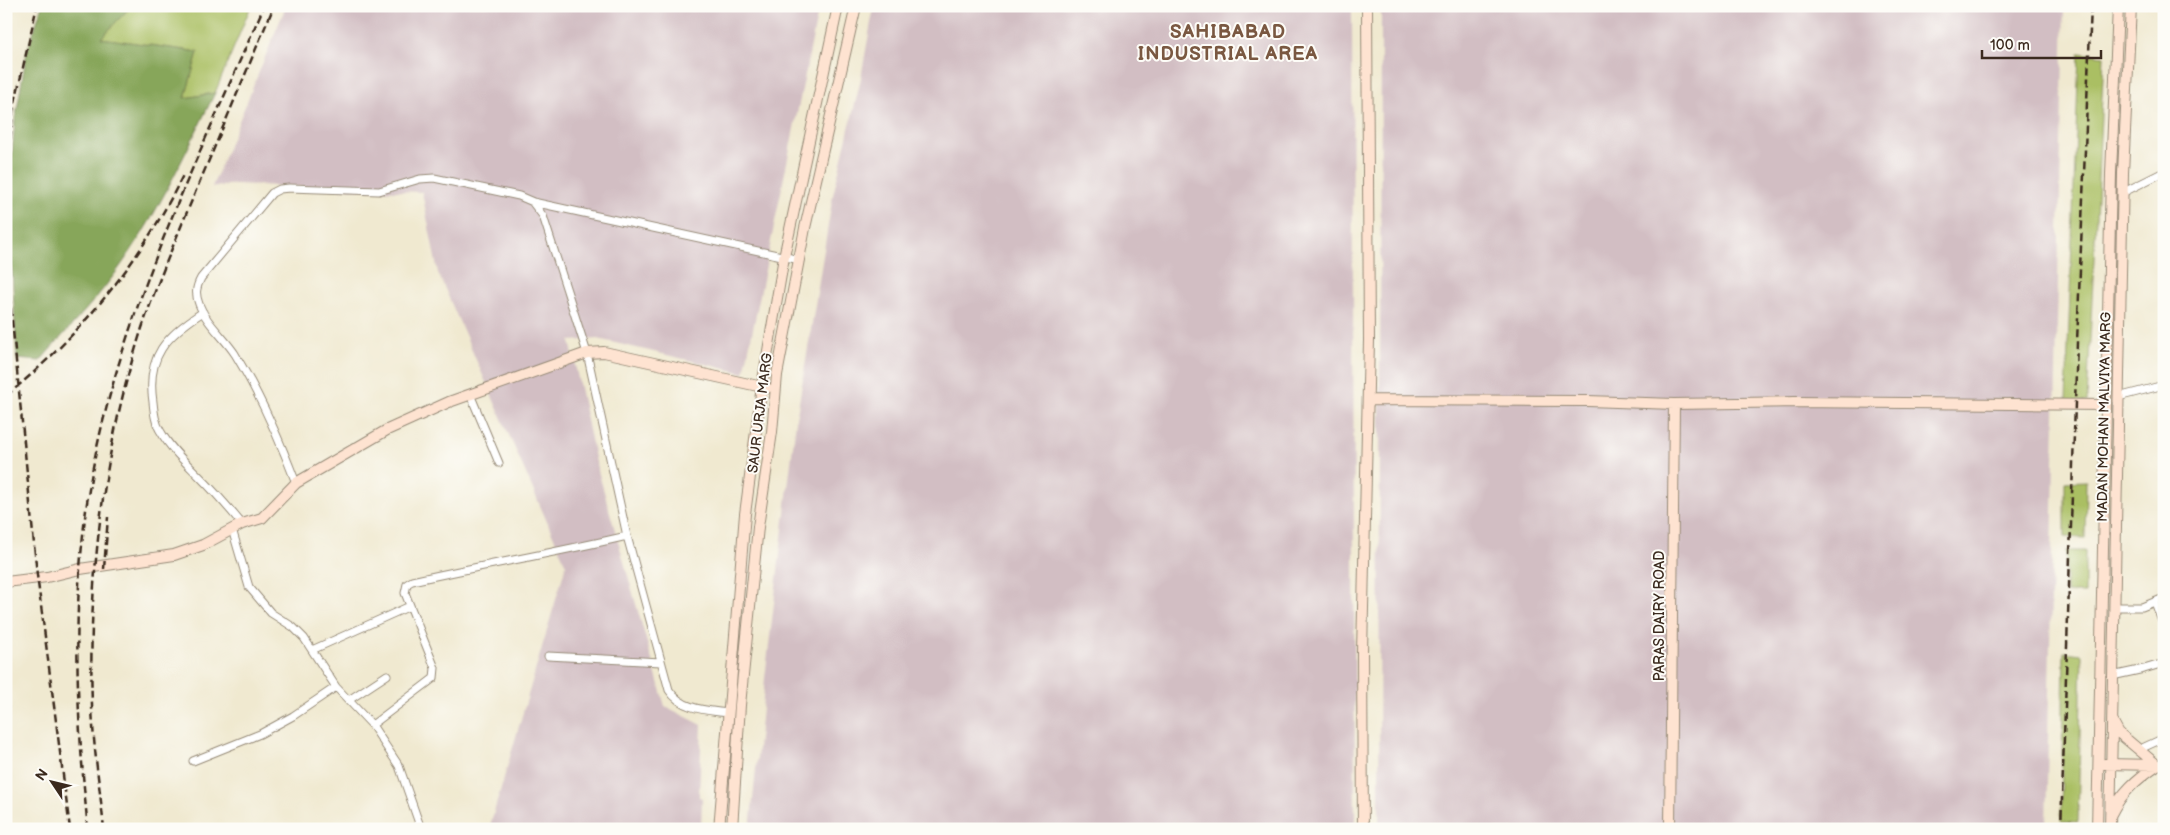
<svg xmlns="http://www.w3.org/2000/svg" width="2170" height="835" font-family="'Balsamiq Sans',sans-serif">
	<style>
		.industrial { fill: #d2bec3 }
		.green { fill: #aabf64; stroke: #727441 }
		.forest { fill: #87a65a; stroke: #61683c }
		.lines { fill: none; stroke-linecap: round; stroke-linejoin: round }
		.street-casing { stroke: #968a77; stroke-width: 9 }
		.secondary-casing { stroke: #968a77; stroke-width: 12 }
		.street { stroke: #fff; stroke-width: 7 }
		.secondary { stroke: #fee3d1; stroke-width: 10 }
		.rail { stroke: #3b2a1e; stroke-width: 2.5; stroke-dasharray: 8 4; stroke-linecap: butt }
		.labels { text-anchor: middle; dominant-baseline: central; stroke-width: 4; stroke-linejoin: round; paint-order: stroke }
		.street-label { font-size: 14px; fill: #3b2a1e; stroke: #fdfcf7 }
		.district-label { font-size: 19px; font-weight: bold; letter-spacing: 1px; fill: #7a5841; stroke: #fdfcf7 }
	</style>
	<rect width="100%" height="100%" fill="#fdfcf7"/>
	<filter id="ink" filterUnits="userSpaceOnUse"><feTurbulence type="fractalNoise" baseFrequency=".02" numOctaves="2"/><feDisplacementMap in="SourceGraphic" scale="10" xChannelSelector="R" yChannelSelector="G"/><feConvolveMatrix kernelMatrix="1 2 1 2 8 2 1 2 1" color-interpolation-filters="sRGB"/></filter>
	<filter id="wash" filterUnits="userSpaceOnUse"><feTurbulence type="fractalNoise" baseFrequency=".0096" numOctaves="4" result="noise"/><feDisplacementMap in="SourceGraphic" scale="20" xChannelSelector="R" yChannelSelector="G"/><feGaussianBlur stdDeviation="1.12" result="paint"/><feColorMatrix in="noise" values="0 0 0 0 0 0 0 0 0 0 0 0 0 0 0 0 0 1.4 0 .05"/><feComposite in="paint" operator="in"/></filter>
	<g filter="url(#wash)">
		<rect width="100%" height="100%" fill="#f0e9d0"/>
		<path class="industrial" d="M286 6H819L744 373 598 339 570 341 597 467 665 706 702 725 699 797 702 798 701 829H489L566 565 438 273 422 192 236 184 212 187Z
			M874 6H1352L1355 829H750L765 678 796 421 833 195 860 83Z
			M1381 6H2064L2046 829H1379Z"/>
		<path class="green" d="M131 6H251L215 93 185 98 198 52 101 38Z
			M2079 53 2104 56 2087 402 2066 401Z
			M2086 481 2085 538 2065 537V482Z
			M2066 551H2085V593H2066Z
			M2064 652 2082 654 2078 822 2061 821Z"/>
		<path class="forest" d="M42 6H131L101 38 198 52 185 98 215 93C184 155 156 219 114 275 92 305 64 333 40 361L17 359 8 198 15 121 27 51Z"/>
	</g>
	<g filter="url(#ink)">
		<g class="lines">
			<defs>
				<path id="street" d="M2122 193 2164 172
					M533 203 543 216 587 353 627 536 669 690C682 710 706 710 728 713
					M203 312C166 336 146 356 153 402 154 412 155 423 161 432 170 448 185 462 198 475 214 491 228 507 242 524
					M470 394 499 463
					M2118 397 2164 385
					M296 483C279 438 260 395 235 354 224 337 206 323 199 304 195 294 196 287 201 278L272 193 280 189 289 188 379 191 420 179 434 178 519 196 533 202 800 260
					M232 529 249 587 271 613 293 627 304 638 336 687 372 725 399 766 421 829
					M2155 602 2164 627
					M2114 607H2142L2164 598
					M312 650 410 606
					M548 656 661 662
					M2112 676 2144 669 2164 663
					M349 700 387 675
					M372 725 434 678 435 668 405 593 407 584 412 581C483 565 555 553 627 536
					M2138 750 2164 738
					M193 761 260 734 293 716 336 687"/>
				<path id="secondary" d="M1368 400 1588 401 1674 404 1795 402 2105 405
					M6 582 47 577 80 569 174 555 203 545 242 524 262 518 296 483 387 430 449 402 587 353 604 352 767 388
					M2105 764 2158 765
					M2111 814C2122 792 2137 779 2157 765L2119 733 2113 722
					M719 829 745 514 762 386 784 257 838 6
					M732 829 740 705 758 527 772 432 777 375 805 228 856 6
					M1363 829 1362 653 1369 340 1367 6
					M1670 829 1674 404
					M2097 829 2111 174 2118 6
					M2110 829 2123 173 2131 6"/>
			</defs>
			<use href="#street" class="street-casing"/>
			<use href="#secondary" class="secondary-casing"/>
			<use href="#street" class="street"/>
			<use href="#secondary" class="secondary"/>
			<path class="rail" d="M6 187 13 111 37 6
				M6 212 8 279 37 575 70 829
				M6 396C81 335 142 260 184 173
				M104 569 108 517
				M88 829C75 704 70 575 96 452 129 296 201 151 264 6
				M104 829C100 788 93 746 92 705 88 579 103 448 142 328 158 280 178 234 197 188 223 128 248 67 274 6
				M2061 829 2077 342 2091 6"/>
		</g>
	</g>
	<g class="labels">
		<g class="street-label">
			<text transform="translate(760 413) rotate(-83)">SAUR URJA MARG</text>
			<text transform="translate(2104 417) rotate(-89)">MADAN MOHAN MALVIYA MARG</text>
			<text transform="translate(1659 616) rotate(-90)">PARAS DAIRY ROAD</text>
		</g>
		<g class="district-label">
			<text x="1228" y="32">SAHIBABAD<tspan x="1228" dy="22">INDUSTRIAL AREA</tspan></text>
		</g>
	</g>
	<rect width="2170" height="835" fill="none" stroke="#fdfcf7" stroke-width="25"/>
	<g transform="translate(52 782) rotate(305)" stroke="#fdfcf7" stroke-width="4" paint-order="stroke">
	<path d="M0-4L9 19L0 12L-9 19Z" fill="#3b2a1e"/>
	<text y="-8" font-size="14" font-weight="bold" text-anchor="middle" fill="#3b2a1e">N</text>
	</g>
	<path d="M1982 50v8h119v-8" fill="none" stroke="#3b2a1e" stroke-width="2.5"/>
	<text x="1990" y="50" font-size="15" fill="#3b2a1e" stroke="#fdfcf7" stroke-width="4" paint-order="stroke">100 m</text>
</svg>
